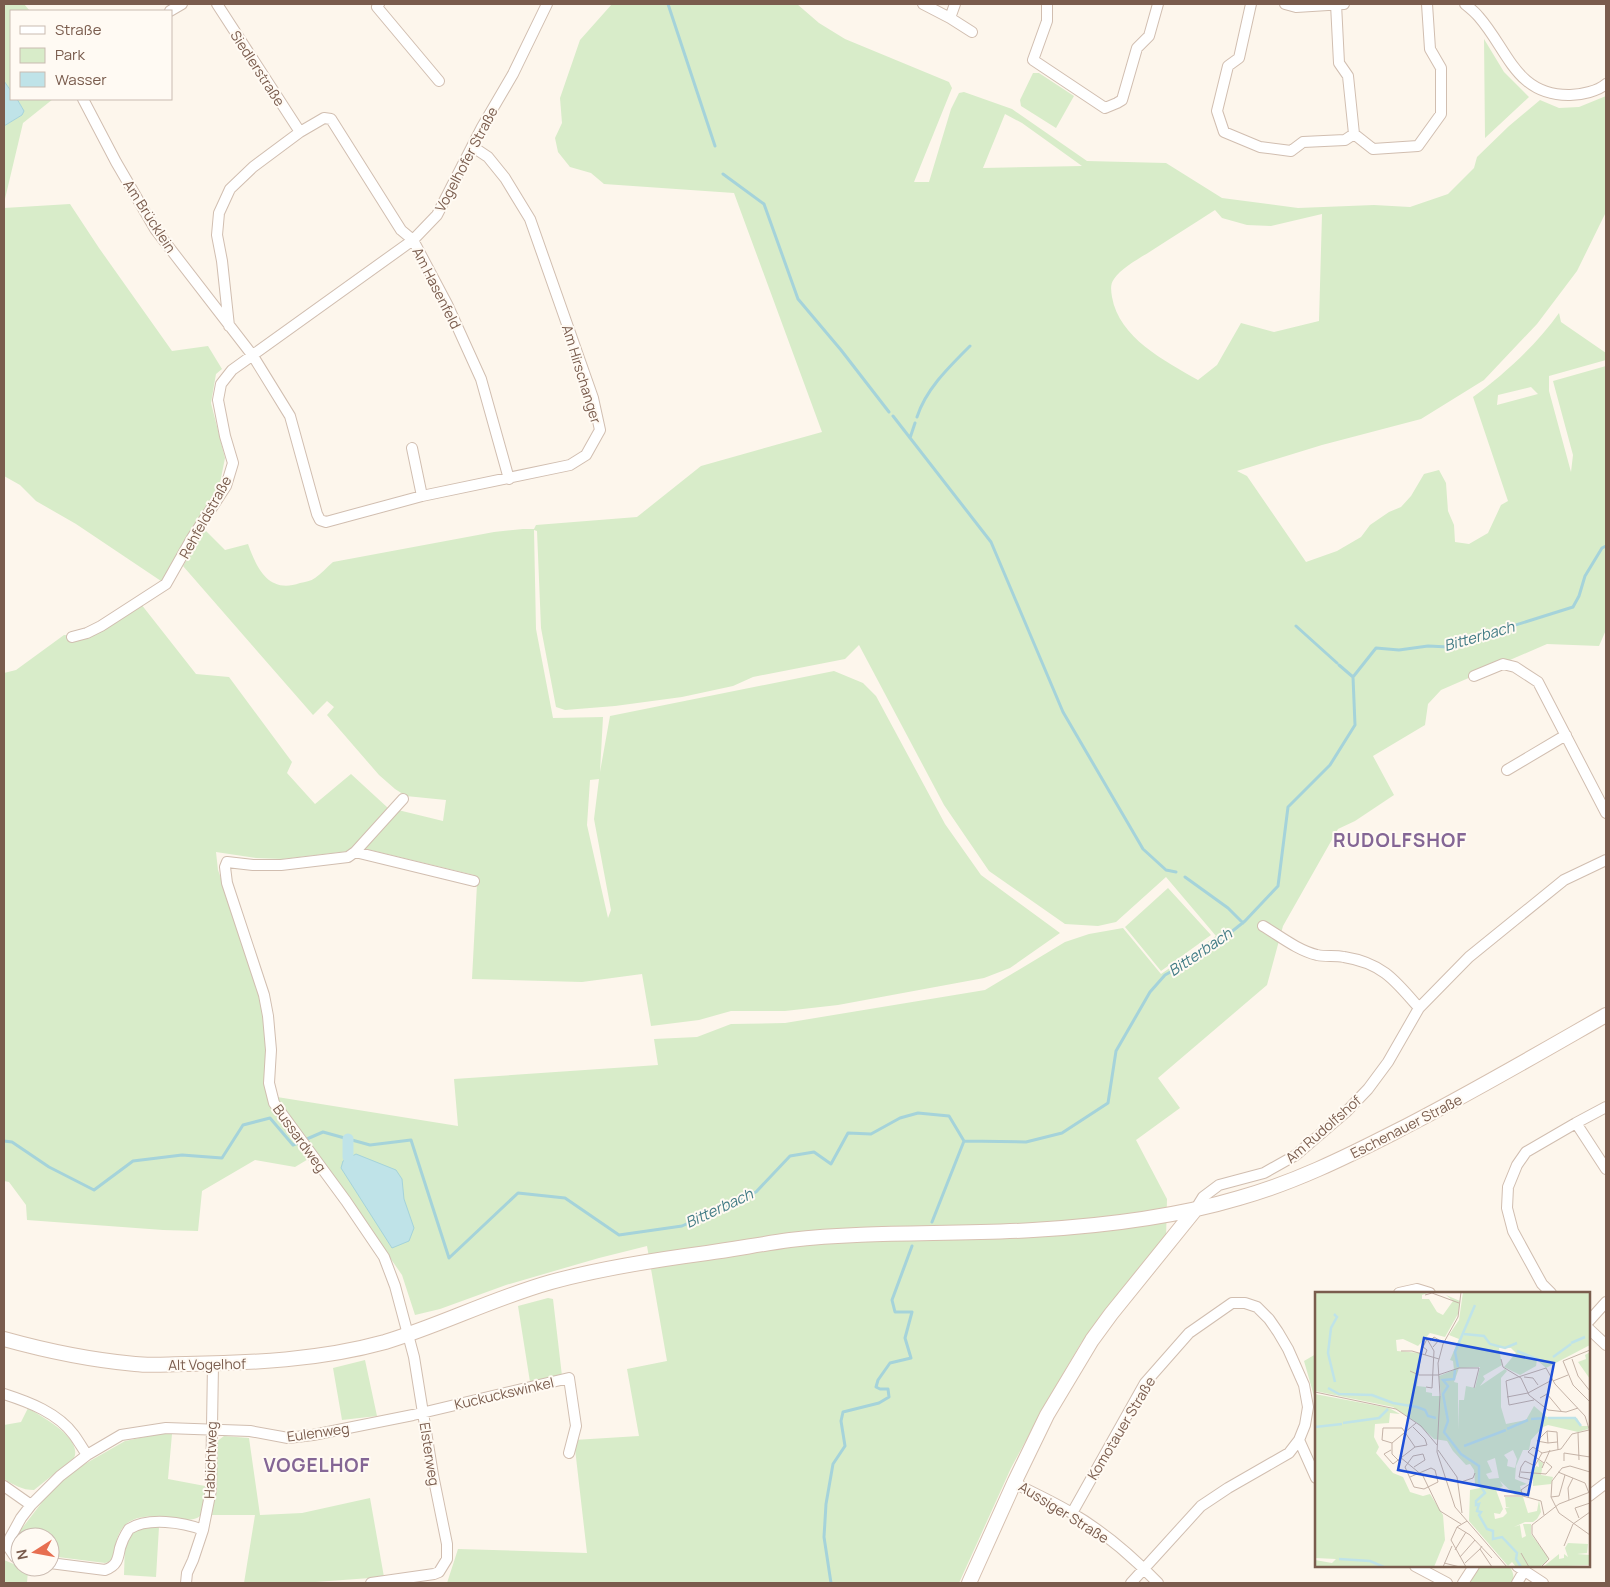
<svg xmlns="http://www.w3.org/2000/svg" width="1610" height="1587" font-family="Manrope,sans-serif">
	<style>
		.green { fill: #d8ecc9; fill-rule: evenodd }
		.water { fill: #bfe3e8; stroke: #a5d3da }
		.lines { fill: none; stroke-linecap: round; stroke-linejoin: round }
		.stream { stroke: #a5d3da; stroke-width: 3 }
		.canal { stroke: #bfe3e8; stroke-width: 11 }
		.street-casing { stroke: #d1beb0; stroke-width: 12 }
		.secondary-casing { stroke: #d6c0b0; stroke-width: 16 }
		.street { stroke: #fff; stroke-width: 10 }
		.secondary { stroke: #fff; stroke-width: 14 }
		.labels { text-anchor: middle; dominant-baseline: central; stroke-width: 4; stroke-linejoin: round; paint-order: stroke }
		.street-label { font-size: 14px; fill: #7a5c4d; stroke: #fffaf3 }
		.water-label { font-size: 15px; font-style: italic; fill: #437c86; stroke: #fffaf3 }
		.district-label { font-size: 19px; font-weight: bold; letter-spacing: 1px; fill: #846695; stroke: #fffaf3 }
		.inset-river { fill: none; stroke: #bfe3e8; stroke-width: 2.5 }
		.inset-road { fill: none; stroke: #c5b3a7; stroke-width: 1 }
		.view { fill: #1d4ed8; fill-opacity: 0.15; stroke: #1d4ed8; stroke-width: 2.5 }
		.inset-edge { fill: none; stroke: #7a5c4d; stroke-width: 2.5 }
	</style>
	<rect width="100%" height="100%" fill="#fdf6ec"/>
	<path class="green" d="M4 4H24L30 11H11V91L4 81Z
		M612 4H797L819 23 845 39 949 82 952 88 914 182H929L951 109 959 93 964 92 1012 109 1087 161 1166 163 1222 198 1298 208 1374 205 1410 207 1448 194 1474 168 1477 157 1509 126 1540 100 1559 108 1579 107 1606 96V212L1577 271 1537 324 1484 380 1421 419 1322 445 1237 471 1247 476 1306 562 1337 551 1361 537 1370 525 1389 512 1401 507 1411 496 1424 474 1439 470 1446 483 1448 511 1454 525 1455 542 1469 544 1488 533 1501 505 1508 501 1473 397C1505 374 1537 344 1559 313L1561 322 1606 353V360L1549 376V391L1571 472 1573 455 1553 381 1606 366V630L1599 646 1547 644 1441 690 1428 704 1425 725 1373 756 1394 795 1355 821 1338 829 1283 926 1267 985 1158 1078 1180 1108 1136 1140 1167 1199 1166 1240 1081 1343 1047 1401 1011 1468 959 1583H447L458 1549 587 1553 574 1440 639 1436 627 1369 667 1361 647 1246 599 1258 506 1285 440 1309 415 1315 402 1275 310 1143 279 1103 277 1097 458 1126 454 1079 658 1065 654 1039 697 1037 731 1024 785 1023 985 990 1065 942 1089 934 1123 928 1161 974 1216 936 1166 877 1116 922 1098 926 1065 924 989 871 944 805 859 645 845 659 753 677 733 686 682 697 615 706 565 710 556 707 541 628 537 531 534 530 536 629 553 718 603 717 600 772 610 716 834 671 863 683 876 696 945 824 981 875 1060 933 1010 968 984 978 838 1005 785 1011H731L699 1020 651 1026 642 974 582 982 472 979 477 884 475 882 474 875 362 848 398 810 443 821 446 800 406 796 395 789 379 775 327 715 334 707 327 701 313 715 183 566 204 529 225 550 248 544C257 569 269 594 300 583 305 582 311 581 315 578 321 574 327 567 333 562L494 532 523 529H534L536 525 637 517 701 466 822 432 734 193 604 184 591 173 570 167 558 152 555 138 562 123 560 98 580 40ZM1005 114 1022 123 1082 166 983 168ZM1215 210 1222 218 1247 225 1271 226 1322 214 1319 321 1274 332 1241 323 1217 365 1198 380C1165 361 1119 338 1112 297 1111 291 1110 284 1114 279 1121 268 1140 258 1151 251 1172 237 1194 224 1215 210ZM1531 387 1538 394 1497 405 1498 395ZM599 779 594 819 611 910 608 918 587 825 590 780Z
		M1484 39 1504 72 1529 97 1485 138Z
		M1033 73H1039L1074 96 1056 128 1021 106 1020 100Z
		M17 99H53L23 123 4 203V126L22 115 23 109Z
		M70 204 99 248 172 351 208 346 222 369 216 374 211 403 225 458 220 483 167 574 161 581 76 524 36 501 20 485 4 476V208Z
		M141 604 196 674 229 677 292 762 287 773 315 804 351 774 388 808 350 851 283 859 256 858 216 852 218 870 250 960 265 1016 268 1051 267 1089 310 1158 295 1167 255 1160 202 1191 198 1231 163 1230 27 1220 26 1205 9 1182 4 1181V673L16 670 64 635 85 636Z
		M1168 888 1211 935 1161 971 1125 927Z
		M548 1298 553 1299 562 1376 530 1382 518 1306Z
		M1316 1354V1395L1314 1396 1304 1361Z
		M365 1360 377 1416 342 1420 333 1368Z
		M28 1408C42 1417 83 1438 74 1458L34 1490C22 1490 14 1485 4 1479V1425L21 1422Z
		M159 1434H172L168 1479 205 1486C204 1492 204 1512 200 1516 188 1528 146 1505 125 1525 115 1535 116 1549 111 1561L105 1563 50 1556V1537H20V1550C15 1547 15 1541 16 1536L53 1488 83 1465 125 1441Z
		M224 1436 249 1438 260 1515 302 1513 370 1498 384 1577 302 1583H244L255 1515H212L215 1484 216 1442Z
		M144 1527H159L156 1577 124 1575 125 1543 131 1532Z
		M4 1560 28 1570 27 1583H4Z
		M1480 1566H1509C1513 1571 1515 1577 1512 1583H1469Z"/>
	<path class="water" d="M4 81 11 91V99H17L24 111 22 115 4 126Z
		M356 1154 396 1170 402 1179 404 1199 414 1228 409 1241 392 1248 341 1168 343 1161Z"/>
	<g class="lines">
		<path class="stream" d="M668 4 715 146
			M723 174 764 204 798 299 841 350 889 412
			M893 416 991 542 1063 712 1143 849 1166 870 1176 872
			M917 417C926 389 949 367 970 346
			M910 438 915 423
			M1296 626 1337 663
			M1339 665 1353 677
			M1185 877 1228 908 1243 923
			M4 1141 12 1142 49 1167 94 1190 133 1161 182 1155 222 1158 243 1125 270 1118 293 1145 323 1132 370 1145 411 1140 449 1258 518 1193 565 1198 619 1235 682 1226 756 1192 790 1156 814 1152 831 1164 848 1133 871 1134 900 1118 918 1113 949 1116 964 1141
			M964 1141 1026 1142 1062 1133 1108 1103 1116 1051 1150 992 1165 975 1205 953 1245 921 1278 886 1288 807 1330 765 1355 725 1353 677 1376 648 1399 650 1428 646 1449 647 1484 638 1490 633 1573 607 1579 596 1585 576 1602 548 1606 546
			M932 1222 964 1141
			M831 1583 824 1537 826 1504 833 1464 845 1446 841 1421 843 1412 879 1403 889 1397 888 1389H880L876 1387 878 1380 890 1363 911 1358 905 1338 912 1312H895L892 1300 912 1246"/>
		<path class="canal" d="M348 1139V1157"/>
		<defs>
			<path id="street" d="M217 4 300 132
				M379 4 377 7 439 81
				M923 4 950 18 955 4
				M1047 4V21L1033 60 1105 108 1117 103 1122 100 1137 48 1149 36 1158 4
				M1251 4 1239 58 1228 66 1217 111 1224 132 1260 147 1291 151 1303 142 1345 140 1354 134 1373 149 1418 146 1441 114V68L1430 49 1427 4
				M1285 4 1296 7 1344 4
				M1336 4 1339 63 1348 76 1354 134
				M1465 4C1470 8 1475 12 1479 17 1508 50 1516 96 1570 95 1581 95 1598 91 1606 84
				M170 11 182 4
				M950 18 972 32
				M83 99 116 162 155 229 253 356 290 416 317 514 320 520 326 522 422 496 570 465 586 455 600 430 593 398 530 219 505 178 488 157 473 147
				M229 326 222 261 217 235 219 213 230 189 253 167 300 132 324 118 331 119 401 230 413 240 447 304 481 379 509 479
				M412 448 422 496
				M72 637 87 633 101 626 166 584 192 538 226 486 233 463 225 436 218 400 221 384 232 370 413 240 437 215 482 127 513 74 547 4
				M1474 676 1503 664 1515 667 1538 682 1606 813
				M1507 770 1566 735
				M355 852 403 799
				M1263 926C1280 936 1297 950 1317 955 1326 957 1335 955 1344 957 1382 963 1395 980 1419 1008
				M1576 1123 1606 1169
				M1195 1210 1203 1197 1219 1185 1264 1173 1296 1155 1346 1112 1368 1089 1388 1062 1419 1008 1469 957 1564 880 1606 860
				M1399 1293 1417 1289 1430 1293
				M1551 1293 1542 1284 1513 1231 1507 1208 1508 1187 1517 1165 1526 1152 1576 1123 1606 1107
				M1589 1321 1606 1302
				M1589 1329 1606 1345
				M4 1394C29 1402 58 1413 74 1435 79 1442 83 1449 87 1455
				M1299 1440 1316 1478
				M1015 1481 1022 1487C1038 1495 1055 1503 1070 1512 1103 1531 1133 1557 1158 1583
				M4 1486 31 1505
				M1589 1496 1606 1483
				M1072 1513 1145 1383 1189 1333 1232 1303H1245L1257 1307 1269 1319 1278 1332 1288 1349 1304 1385 1308 1407 1305 1425 1299 1440 1289 1453 1228 1488 1201 1506 1131 1583
				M20 1559 15 1557 9 1548 10 1538 21 1518 31 1505 60 1476 73 1466 87 1455 121 1435 166 1428 250 1431 288 1438 313 1435 413 1415 569 1378 576 1426 569 1453
				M50 1563 105 1570C117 1566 118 1559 120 1548 122 1541 125 1535 129 1529 148 1517 183 1522 203 1530
				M1415 1566 1447 1583
				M1517 1566 1543 1583
				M186 1583 187 1573 193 1560 203 1530 211 1490 213 1364
				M371 1583 434 1574 439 1572 447 1559V1544L433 1475 414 1357 395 1286 384 1257 346 1201 274 1103 269 1083 271 1050 268 1016 264 995 227 883 225 867 227 862 253 865H281L348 857 355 852 474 881
				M1463 1583 1474 1566
				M1517 1583 1524 1571"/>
			<path id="secondary" d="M4 1339C47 1351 91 1360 135 1364 152 1366 169 1364 186 1364 252 1363 320 1360 385 1342 441 1325 494 1298 551 1282 602 1268 654 1260 707 1253 735 1249 762 1244 790 1240 870 1231 952 1235 1033 1230 1103 1226 1172 1218 1239 1198 1293 1183 1344 1158 1393 1133 1466 1096 1536 1055 1606 1015
				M969 1583 1015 1481 1047 1415 1092 1340 1111 1314 1195 1210"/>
		</defs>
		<use href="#street" class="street-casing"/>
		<use href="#secondary" class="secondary-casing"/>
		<use href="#street" class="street"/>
		<use href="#secondary" class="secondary"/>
	</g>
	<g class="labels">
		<g class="street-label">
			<text transform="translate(258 68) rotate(57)">Siedlerstraße</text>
			<text transform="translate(466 159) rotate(-62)">Vogelhofer Straße</text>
			<text transform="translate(150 216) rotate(57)">Am Brücklein</text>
			<text transform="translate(437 288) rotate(63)">Am Hasenfeld</text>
			<text transform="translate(582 374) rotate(73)">Am Hirschanger</text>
			<text transform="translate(205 517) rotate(-61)">Rehfeldstraße</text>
			<text transform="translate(1406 1126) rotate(-27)">Eschenauer Straße</text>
			<text transform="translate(1323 1129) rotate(-41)">Am Rudolfshof</text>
			<text transform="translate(300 1138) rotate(54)">Bussardweg</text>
			<text transform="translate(207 1364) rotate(-1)">Alt Vogelhof</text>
			<text transform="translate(504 1393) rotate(-13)">Kuckuckswinkel</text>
			<text transform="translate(1121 1428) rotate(-59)">Komotauer Straße</text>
			<text transform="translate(318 1432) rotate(-8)">Eulenweg</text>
			<text transform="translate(430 1454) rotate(81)">Elsterweg</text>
			<text transform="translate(210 1460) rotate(-88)">Habichtweg</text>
			<text transform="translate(1064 1512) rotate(32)">Aussiger Straße</text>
		</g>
		<g class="water-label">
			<text transform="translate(1479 636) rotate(-16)">Bitterbach</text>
			<text transform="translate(1200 952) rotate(-34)">Bitterbach</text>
			<text transform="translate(719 1208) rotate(-25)">Bitterbach</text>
		</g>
		<g class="district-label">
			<text x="1400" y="840">RUDOLFSHOF</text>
			<text x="317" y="1465">VOGELHOF</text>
		</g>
	</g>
	<g transform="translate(1315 1292)">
		<rect width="275" height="275" fill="#fdf6ec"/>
		<path d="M0 0H116L107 3V7H114L122 20 128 23 138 9 131 3 145 9 143 22 130 45 115 41 103 54 88 47 81 48 82 59 105 61 102 94 111 95V100L117 101V104H126L124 84 139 78 138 69 135 68 144 47 134 43 144 28 148 0H275V53L231 76 222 68 221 74 205 83 189 75 201 61 196 56H184L187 73 168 84 170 87 165 94 190 77 192 79 186 86V115L191 132 211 128 219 114 232 125 262 126 266 134H273V137L263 140 233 133 228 135 216 148 214 158H208L201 174 200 187 212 192 205 194 207 203H200L185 189 188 194 181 198 188 217 185 222 179 221 180 227 188 225 192 221 190 216 195 215H191L190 205H208L213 221 222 219 224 208 226 220 222 227 218 230H210L199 235 205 233 207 246 211 244 208 232H216V242L233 265 232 270 224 275H201L197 270 193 274 154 229 155 198 165 196 160 192 159 178 155 172 151 173 138 159 132 149 119 147 102 131 78 115 0 99ZM165 75 160 96 151 94 149 108H144L143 138V91L139 90 144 76ZM198 158 202 167 200 176 192 174 193 168 189 163ZM180 166 184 186 174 187 171 182 177 180 172 169ZM275 60V87L263 70 271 67 270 63ZM0 102 74 116 85 122 75 121 74 131 60 132 59 145 64 155 61 161 78 181 88 185 95 200 108 204 115 202 128 223 130 248 119 275H0V268L17 271 21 267 0 266ZM223 168 228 171 226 183 238 185 236 192 218 194V180L221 174 224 175ZM253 251 273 252 272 261 262 262 275 263V273L228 275 244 262V267L249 266V262L253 265 250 256Z" fill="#d8ecc9" fill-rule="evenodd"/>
		<path class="inset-river" d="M19 22 22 25 16 36 13 61 20 90M149 42 169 44 175 52 190 56 202 51M256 51 270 45M202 59 227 69M238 65 256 52M143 75 140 60 160 13M140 77 139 87 128 88 133 94 128 102 133 129 129 140 146 162 164 174V191L170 201 161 209V213L164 212 162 219 166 220 164 223 172 237 178 239V247L187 245 202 261 201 267 206 275M13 96 24 102 57 103 78 111 102 115 110 118 113 124 121 126M233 126H260L266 134M216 127 231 126M28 131 64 126 73 117M0 135 27 132M192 137 213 128M149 154 191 138M24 267 55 269 69 275"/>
		<path class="inset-road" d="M146 0 143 25 128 52 123 71 125 103 122 160 140 215 192 275M110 3 117 1 144 11M115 49 119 45 124 48 118 55M275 58 248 69 258 93 275 110M86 59H97L124 67M110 63 112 58 108 55 112 47 119 59 117 96 111 95M186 67 188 75 206 86M257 67 263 84 275 99M95 79 104 83H123L144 76H164L159 96M103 82 106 61M209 85 218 86 223 93M206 86 214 103 233 118 251 120 263 116M238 89 253 83M0 100 81 117 106 134 122 153M192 105 213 101 237 88M225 106 232 102 247 120M219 108 194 113 191 89 231 76 240 92 270 124 275 140M232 139 222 149 233 151M263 141 264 168M242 150 233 151 232 139 242 140 243 158M77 151 67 148 68 136H87L100 155 112 153 110 147 98 135M76 158 69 162 78 172 100 155M123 158 142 185 147 221M227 161 218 155 213 160 229 171M85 165 108 184 125 219 146 232M249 169V161L275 165M86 171 77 162V151L101 131M227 176 235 158M206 180 231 182 237 175 231 170M243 180 270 191 274 201M275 180 255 174 247 176 237 189 236 205 244 221 275 243M95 185 116 176 120 178 123 190 109 197 99 195 90 175 98 164 108 162 110 168 99 175M217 188 204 185 206 175 210 169 220 174M143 191 158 186 160 181M189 204H208M236 205 244 204 250 183M254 208 253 196 258 186M229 223 226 209 208 204 206 198 216 191 218 177 227 161 246 157 257 142 274 138M264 226 260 216 275 211M142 235 155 243 177 266M167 254 165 257 177 275M249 254 258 232 275 220M140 258 151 240M206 261 214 275M145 265 160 248M129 271 145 275M150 271 165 257M128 275 137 254M151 275 136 248 142 235 152 229M226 275 234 267 217 242V233L244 212 275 200"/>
		<path class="view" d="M109 46 239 71 213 203 83 178Z"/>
		<rect width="275" height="275" class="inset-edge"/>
	</g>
	<rect width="1610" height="1587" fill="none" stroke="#7a5c4d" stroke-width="10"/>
	<rect x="10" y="10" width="162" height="90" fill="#fffaf3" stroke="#cabbb1"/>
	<rect x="20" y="26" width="25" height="8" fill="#ffffff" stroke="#cabbb1"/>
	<text x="55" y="35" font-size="15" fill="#7a5c4d">Straße</text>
	<rect x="20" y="48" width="25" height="15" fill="#d8ecc9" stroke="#cabbb1"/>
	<text x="55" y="60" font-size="15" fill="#7a5c4d">Park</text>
	<rect x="20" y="72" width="25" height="15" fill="#bfe3e8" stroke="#cabbb1"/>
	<text x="55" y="85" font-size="15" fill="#7a5c4d">Wasser</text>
	<g transform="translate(35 1552) rotate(259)"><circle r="24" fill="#fffaf3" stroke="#cabbb1"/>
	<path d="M0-4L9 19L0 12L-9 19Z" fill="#e76f51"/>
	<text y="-8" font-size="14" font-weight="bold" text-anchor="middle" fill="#7a5c4d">N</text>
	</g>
</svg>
